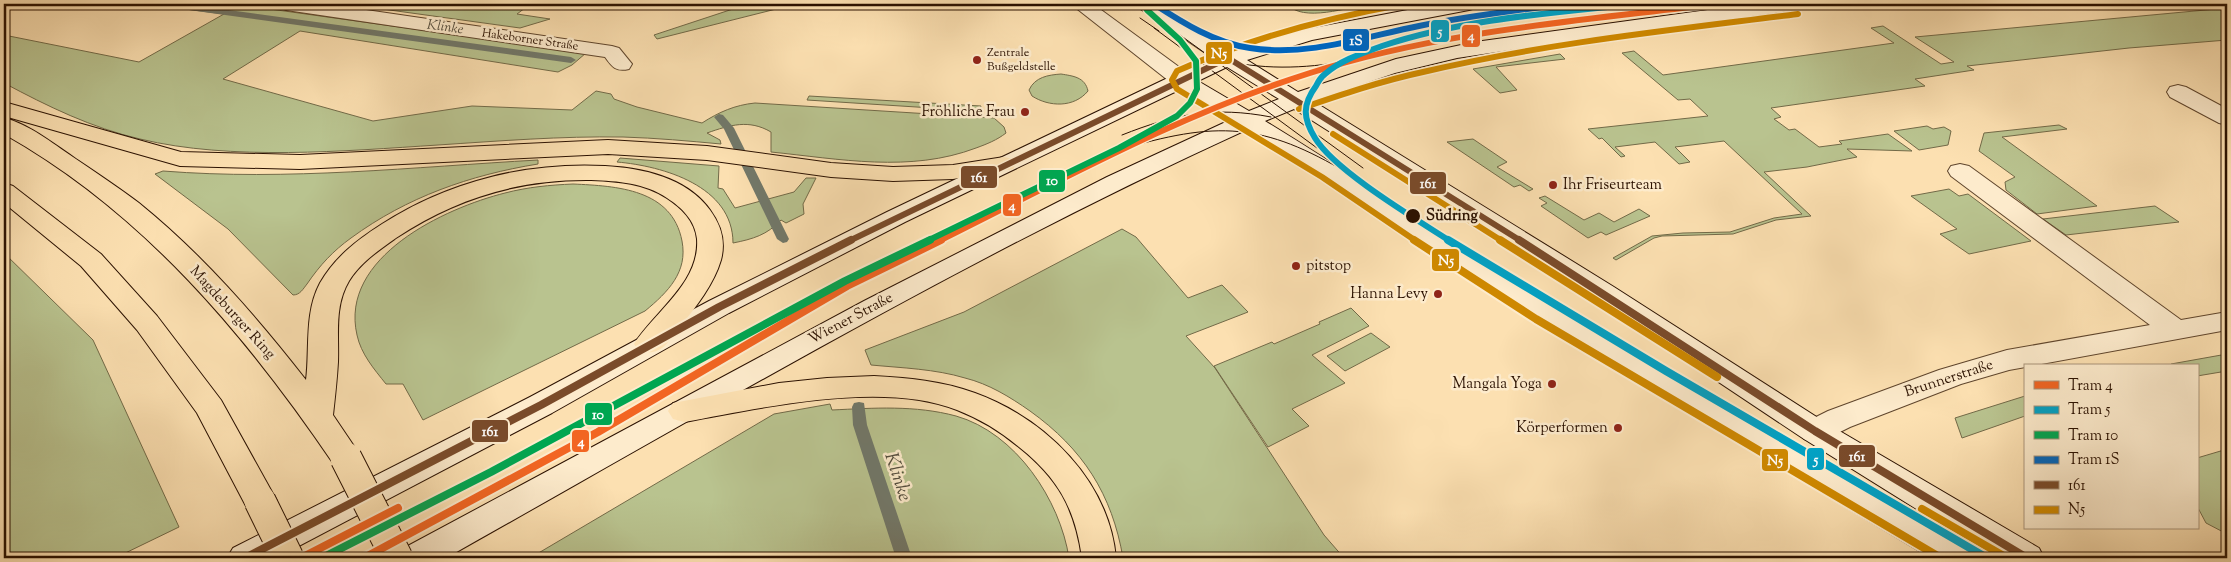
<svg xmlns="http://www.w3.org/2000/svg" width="2231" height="562" font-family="'Sorts Mill Goudy',serif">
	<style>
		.green { fill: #b9c38f; stroke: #726a48 }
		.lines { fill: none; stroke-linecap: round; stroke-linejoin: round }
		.stream { fill: #71786a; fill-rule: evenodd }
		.minor-casing { stroke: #5f452c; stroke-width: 2 }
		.tertiary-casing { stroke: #5f452c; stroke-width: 2 }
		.secondary-casing { stroke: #2b1100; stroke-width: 2 }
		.trunk-casing { stroke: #2b1100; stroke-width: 2 }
		.minor { fill: #fdebcc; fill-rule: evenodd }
		.tertiary { fill: #fdebcc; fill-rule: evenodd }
		.secondary { fill: #fdebcc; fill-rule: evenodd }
		.trunk { fill: #fce0b1; fill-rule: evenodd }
		.tram { stroke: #2b1100; stroke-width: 1 }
		.trunk-bridge-casing { stroke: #2b1100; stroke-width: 33; stroke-linecap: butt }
		.trunk-bridge { stroke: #fce0b1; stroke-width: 31 }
		.bus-1-far1-casing { stroke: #fdebcc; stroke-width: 9 }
		.bus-1-casing { stroke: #fdebcc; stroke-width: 12 }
		.bus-2-far1-casing { stroke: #fdebcc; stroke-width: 9 }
		.bus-2-casing { stroke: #fdebcc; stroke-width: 12 }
		.bus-1-far1 { stroke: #7a4b2a; stroke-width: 6 }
		.bus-1 { stroke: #7a4b2a; stroke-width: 8 }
		.bus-2-far1 { stroke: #ce8800; stroke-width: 6 }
		.bus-2 { stroke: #ce8800; stroke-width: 8 }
		.tram-1-far1-casing { stroke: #fdebcc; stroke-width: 9 }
		.tram-1-casing { stroke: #fdebcc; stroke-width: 12 }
		.tram-2-far1-casing { stroke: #fdebcc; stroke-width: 9 }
		.tram-2-casing { stroke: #fdebcc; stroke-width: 12 }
		.tram-3-far1-casing { stroke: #fdebcc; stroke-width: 9 }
		.tram-3-casing { stroke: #fdebcc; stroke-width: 12 }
		.tram-4-casing { stroke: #fdebcc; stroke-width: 9 }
		.tram-1-far1 { stroke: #f26522; stroke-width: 6 }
		.tram-1 { stroke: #f26522; stroke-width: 8 }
		.tram-2-far1 { stroke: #02a1c4; stroke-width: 6 }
		.tram-2 { stroke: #02a1c4; stroke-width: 8 }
		.tram-3-far1 { stroke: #00a651; stroke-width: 6 }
		.tram-3 { stroke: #00a651; stroke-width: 8 }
		.tram-4 { stroke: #0065bd; stroke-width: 6 }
		.poi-dot { fill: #8f2418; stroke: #fdebcc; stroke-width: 2 }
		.stop-dot { fill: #2b1100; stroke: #fdebcc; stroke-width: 2 }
		.labels { text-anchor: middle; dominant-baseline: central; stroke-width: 5; stroke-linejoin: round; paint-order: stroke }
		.far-street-label { font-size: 12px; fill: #2b1100; stroke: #fdebcc }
		.far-poi-label { font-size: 12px; fill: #2b1100; stroke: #fdebcc; text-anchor: start }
		.far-water-label { font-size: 14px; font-style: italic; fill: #544d3e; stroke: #fdebcc }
		.poi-label { font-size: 15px; fill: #2b1100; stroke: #fdebcc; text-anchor: end }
		.stop-label { font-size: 15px; font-weight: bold; fill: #2b1100; stroke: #fdebcc; text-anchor: start }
		.street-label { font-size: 15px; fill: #2b1100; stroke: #fdebcc }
		.near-water-label { font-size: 19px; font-style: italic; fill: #544d3e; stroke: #fdebcc }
		.line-badge { stroke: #fdebcc; stroke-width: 2 }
		.badge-label { font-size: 14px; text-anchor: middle; font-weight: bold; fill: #fff }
	</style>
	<rect width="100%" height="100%" fill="#fce0b1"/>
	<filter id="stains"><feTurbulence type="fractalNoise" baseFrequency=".004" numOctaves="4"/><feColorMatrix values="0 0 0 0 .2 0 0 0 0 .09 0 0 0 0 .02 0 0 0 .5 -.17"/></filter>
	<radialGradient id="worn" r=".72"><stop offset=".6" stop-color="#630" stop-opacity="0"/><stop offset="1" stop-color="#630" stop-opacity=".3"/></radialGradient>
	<path class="green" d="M148 4H234L586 53 572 65 558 72 300 31 223 79 373 121 472 106 572 110 596 91 611 94 614 99 637 107 702 123C719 112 735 105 755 103L994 118 1004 127 1006 133C997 140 987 144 976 148 910 173 840 159 771 152V132C749 119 730 125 707 133L720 140 721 144C689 141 656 138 623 137 561 136 499 141 438 145 345 151 231 161 140 139 92 128 47 106 4 83V35L139 62 224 14Z
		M346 4H492L525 8 517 14 550 19 520 28Z
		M748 4H796L657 39 654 35Z
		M1288 4H1370C1350 7 1301 23 1288 4Z
		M2227 8V40L2129 48 1967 66 1974 70 1915 79 1925 86 1771 108 1781 117 1774 119 1789 130 1795 129 1819 147 1842 144 1839 141 1888 134 1912 151 1847 149 1857 157 1807 167 1764 172 1811 216 1776 220 1733 234 1662 236 1654 238 1616 260 1613 258 1652 236 1683 233 1730 232 1774 218 1802 214 1724 141 1675 147 1690 162 1679 164 1655 142 1615 147 1625 156 1621 157 1602 138 1599 139 1588 129 1708 116 1690 99 1678 100 1622 53 1634 51 1663 75 1894 43 1871 28 1883 26 1941 64 1954 62 1915 37Z
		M1560 54 1565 59 1496 67 1517 90 1500 93 1473 69Z
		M1061 74C1073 76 1085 77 1088 91 1074 108 1049 107 1032 96L1029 90C1035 77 1048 75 1061 74Z
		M809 96 981 106 979 111 807 100Z
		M2059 125 2067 129 2002 137 2097 206 2037 214 2006 190 2005 182 2015 177 1979 151 1984 133Z
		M1927 126 1933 129 1944 127 1951 131 1948 145 1919 150 1894 131Z
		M1473 139 1507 162 1497 167 1533 189 1529 191 1520 185 1514 187 1447 142Z
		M620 158 719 166 718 188 723 189 735 208 794 192 806 178H816L803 204 804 214 786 223 781 220C767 235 753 239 733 243 733 186 663 166 617 162Z
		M538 160V164C470 175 407 197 351 238 333 251 320 265 307 284 303 289 300 295 293 295L228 229 155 174 163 171C288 181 413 167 538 160Z
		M573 184C617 186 672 189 682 241 688 272 668 292 645 311L423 420 403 384H386C374 369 361 354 357 335 339 257 445 208 505 193 528 187 550 185 573 184Z
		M1949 189 1959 196 1968 194 2031 241 1969 254 1940 234 1957 229 1911 196Z
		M1545 196 1584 220 1599 213 1614 222 1639 209 1650 216 1606 235 1601 232 1588 238 1541 206 1547 203 1539 198Z
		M2155 206 2179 222 2066 235 2043 219Z
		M1122 229 1136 237 1188 298 1222 285 1248 312 1186 336 1215 368 1324 535 1344 558H1123C1112 494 1083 449 1030 411 1010 397 989 384 965 378 935 369 903 368 871 365L865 350 964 312Z
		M4 253 93 340 179 527 115 558H4Z
		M1351 308 1369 326 1312 355 1345 383 1292 409 1309 426 1268 447 1214 366 1272 342 1274 344 1320 324 1319 322Z
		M1371 333 1390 347 1345 371 1327 356Z
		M2227 354V371L2197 376V366H2173L2171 364Z
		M2025 396V416L1962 438 1955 418Z
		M830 404 832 410C874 408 915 405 956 416 1016 433 1060 500 1069 558H530L774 414Z
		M2224 450 2227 453V534L2206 523 2197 506V458Z"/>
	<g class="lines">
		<path class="stream" d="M162 4H185L571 57 576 60 571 63 167 7Z
			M719 114 723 115 734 128 789 239 787 242 783 243 777 239 724 129 714 117Z
			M859 402 864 403 867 425 912 558H896L853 425 852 407 854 403Z"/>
		<defs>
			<path id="minor" d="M276 4H325L612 46 619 48 632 64 629 69C616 72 612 67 605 57L286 10 279 8Z
				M2178 85 2186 87 2227 109V125L2219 123 2170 97 2167 92 2170 87Z
				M1960 164 1969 166 2181 320 2227 312V330L2009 370 1961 384 1850 427 1826 439 1815 442 1804 439 1799 431 1804 423 1828 411 1939 370 2007 350 2150 325 1951 176 1948 171 1951 166Z"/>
			<path id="tertiary" d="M1071 4H1093L1190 75 1193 80 1190 85 1182 87 1174 85Z
				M1136 4H1159L1236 53 1239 58 1236 63 1228 64 1220 63 1139 8Z"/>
			<path id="secondary" d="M1439 4H1479L1476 8 1469 10 1312 40 1247 60 1298 92 1396 59 1475 42 1751 4H1807L1804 8 1797 10 1595 37 1457 58 1395 73 1313 101 1614 287 1826 423 2039 548 2044 558H1998L1934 520 1804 439 1594 299 1294 109 1265 121C1362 180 1455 246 1552 304 1691 387 1832 467 1972 548L1977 558H1931C1798 478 1664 399 1532 317 1435 257 1343 190 1246 130 971 255 709 410 446 558H399L404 548 864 301 1107 177 1230 120 1181 89 905 222 729 313 552 413 276 558H227L233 548 530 397 709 301 887 212 1220 53 1308 29ZM1227 67 1279 99 1249 111 1198 81Z"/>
			<path id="trunk" d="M4 102 181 152 300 155 608 140 707 146 831 163 893 167 953 165 1004 157 1013 159 1016 164 1013 169 953 179 893 181 831 177 707 160 608 154 300 169 180 166 4 116Z
				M4 118C29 124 52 143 73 157 95 172 118 187 139 203 202 254 256 316 306 380 310 348 304 313 320 283 335 257 357 240 382 224 449 181 526 162 605 166 643 168 687 178 710 210 721 225 726 241 721 260 714 284 696 307 680 327 667 343 661 357 639 351L634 344C655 311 700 283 697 239 695 220 682 208 667 198 645 183 618 181 591 180 519 179 456 198 396 238 379 250 360 263 349 281 334 306 339 335 338 362 337 380 335 397 333 415L362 458 357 466 346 470 335 466C246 335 144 213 4 134Z
				M4 183 13 186 101 254 157 316 221 400 277 501 272 510 260 514 248 510 197 413 137 330 81 266 4 203Z
				M874 376C908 378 943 381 975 393 1046 419 1109 481 1116 558H1082C1075 508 1058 478 1019 447 1000 431 980 419 957 410 882 380 762 408 684 422L673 419 668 411 673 403 779 383 827 378Z"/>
		</defs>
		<use href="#minor" class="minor-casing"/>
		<use href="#tertiary" class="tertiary-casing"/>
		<use href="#secondary" class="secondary-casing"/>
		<use href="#trunk" class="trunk-casing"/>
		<use href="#minor" class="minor"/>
		<use href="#tertiary" class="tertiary"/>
		<use href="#secondary" class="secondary"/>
		<use href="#trunk" class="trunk"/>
		<path class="tram" d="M1140 18 1159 31
			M1169 27 1363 168
			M1154 28 1317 148
			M1217 59C1261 70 1303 69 1347 61
			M1122 135C1175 114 1214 106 1271 117
			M1126 148C1224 119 1269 125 1356 178"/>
		<defs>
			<path id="trunk-bridge" d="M346 458 397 558
				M260 501 288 558"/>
		</defs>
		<use href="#trunk-bridge" class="trunk-bridge-casing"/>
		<use href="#trunk-bridge" class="trunk-bridge"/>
		<defs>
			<path id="bus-1-far1" d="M1228 58 1521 241
				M849 241 1228 58"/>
			<path id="bus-1" d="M1519 240 1815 431 2027 558
				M245 558 541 405 719 307 851 240"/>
			<path id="bus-2-far1" d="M1405 4C1326 18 1250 38 1177 71L1172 80 1177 89 1322 177 1416 241
				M1299 109C1340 95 1381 81 1423 72 1546 43 1672 30 1798 14
				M1333 134 1502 241"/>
			<path id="bus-2" d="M1414 240 1536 319 1941 558
				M1500 240 1717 377
				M1922 509 2007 558"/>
		</defs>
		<use href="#bus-1-far1" class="bus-1-far1-casing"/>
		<use href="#bus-1" class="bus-1-casing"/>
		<use href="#bus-2-far1" class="bus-2-far1-casing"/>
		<use href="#bus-2" class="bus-2-casing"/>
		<use href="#bus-1-far1" class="bus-1-far1"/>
		<use href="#bus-1" class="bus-1"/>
		<use href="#bus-2-far1" class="bus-2-far1"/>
		<use href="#bus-2" class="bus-2"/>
		<defs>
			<path id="tram-1-far1" d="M939 241C1060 181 1180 114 1310 73 1440 31 1579 21 1715 4"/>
			<path id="tram-1" d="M301 558 398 508
				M364 558 598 432 847 286 941 240"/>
			<path id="tram-2-far1" d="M1450 241C1416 219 1335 171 1315 138 1303 118 1302 105 1316 86 1318 82 1321 77 1325 74 1341 60 1363 53 1382 46 1463 19 1551 13 1636 4"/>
			<path id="tram-2" d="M1448 240 1666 371 1987 558"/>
			<path id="tram-3-far1" d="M927 241 1119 148 1177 116 1190 103 1197 89 1196 61 1180 40 1147 10"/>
			<path id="tram-3" d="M322 558 491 472 845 281 930 240"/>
			<path id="tram-4" d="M1154 4C1183 23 1215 43 1250 48 1307 57 1364 37 1419 26 1468 16 1517 10 1566 4"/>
		</defs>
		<use href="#tram-1-far1" class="tram-1-far1-casing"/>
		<use href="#tram-1" class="tram-1-casing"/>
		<use href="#tram-2-far1" class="tram-2-far1-casing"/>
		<use href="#tram-2" class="tram-2-casing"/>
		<use href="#tram-3-far1" class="tram-3-far1-casing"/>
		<use href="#tram-3" class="tram-3-casing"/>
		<use href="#tram-4" class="tram-4-casing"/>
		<use href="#tram-1-far1" class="tram-1-far1"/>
		<use href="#tram-1" class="tram-1"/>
		<use href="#tram-2-far1" class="tram-2-far1"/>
		<use href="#tram-2" class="tram-2"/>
		<use href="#tram-3-far1" class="tram-3-far1"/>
		<use href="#tram-3" class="tram-3"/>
		<use href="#tram-4" class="tram-4"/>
	</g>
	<g class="poi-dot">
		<circle cx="977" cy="60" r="5"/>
		<circle cx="1025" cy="112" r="5"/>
		<circle cx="1553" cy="185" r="5"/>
		<circle cx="1296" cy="266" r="5"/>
		<circle cx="1438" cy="294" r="5"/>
		<circle cx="1552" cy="384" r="5"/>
		<circle cx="1618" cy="428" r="5"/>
	</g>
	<circle class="stop-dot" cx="1413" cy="216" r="8"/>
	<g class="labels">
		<g class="far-street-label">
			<text transform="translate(530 40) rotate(8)">Hakeborner Straße</text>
		</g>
		<g class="far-poi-label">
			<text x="987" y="53">Zentrale<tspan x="987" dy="14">Bußgeldstelle</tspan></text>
		</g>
		<g class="far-water-label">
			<text transform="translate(445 28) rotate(8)">Klinke</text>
		</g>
		<g class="poi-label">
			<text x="1015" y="112">Fröhliche Frau</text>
			<text x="1563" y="185" text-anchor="start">Ihr Friseurteam</text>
			<text x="1306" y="266" text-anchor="start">pitstop</text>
			<text x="1428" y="294">Hanna Levy</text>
			<text x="1542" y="384">Mangala Yoga</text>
			<text x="1608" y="428">Körperformen</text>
		</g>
		<g class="stop-label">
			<text x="1426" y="216">Südring</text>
		</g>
		<g class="street-label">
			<text transform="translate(232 313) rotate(48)">Magdeburger Ring</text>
			<text transform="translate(851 319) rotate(-28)">Wiener Straße</text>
			<text transform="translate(1949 379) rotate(-18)">Brunnerstraße</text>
		</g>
		<g class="near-water-label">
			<text transform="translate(897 477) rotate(72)">Klinke</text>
		</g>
	</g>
	<g class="line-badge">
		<rect x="1430" y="19" width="20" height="24" rx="5" fill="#02a1c4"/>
		<rect x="1461" y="24" width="20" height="24" rx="5" fill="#f26522"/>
		<rect x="1342" y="28" width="28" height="24" rx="5" fill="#0065bd"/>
		<rect x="1205" y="41" width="28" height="24" rx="5" fill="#ce8800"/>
		<rect x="960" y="165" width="38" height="24" rx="5" fill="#7a4b2a"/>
		<rect x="1038" y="169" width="28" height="24" rx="5" fill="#00a651"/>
		<rect x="1409" y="171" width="38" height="24" rx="5" fill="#7a4b2a"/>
		<rect x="1002" y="193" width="20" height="24" rx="5" fill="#f26522"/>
		<rect x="1431" y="248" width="29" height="24" rx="5" fill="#ce8800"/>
		<rect x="584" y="402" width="29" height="24" rx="5" fill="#00a651"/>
		<rect x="471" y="419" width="38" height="24" rx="5" fill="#7a4b2a"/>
		<rect x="571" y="429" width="19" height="24" rx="5" fill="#f26522"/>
		<rect x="1838" y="444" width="38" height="24" rx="5" fill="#7a4b2a"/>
		<rect x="1806" y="447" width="19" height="24" rx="5" fill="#02a1c4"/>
		<rect x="1761" y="448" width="28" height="24" rx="5" fill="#ce8800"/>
	</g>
	<g class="badge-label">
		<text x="1440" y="36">5</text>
		<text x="1471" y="40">4</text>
		<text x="1356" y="45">1S</text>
		<text x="1219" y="58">N5</text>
		<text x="979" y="182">161</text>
		<text x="1052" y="185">10</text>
		<text x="1428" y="188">161</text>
		<text x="1012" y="210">4</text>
		<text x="1446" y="265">N5</text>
		<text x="598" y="419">10</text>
		<text x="490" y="436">161</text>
		<text x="581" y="446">4</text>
		<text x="1857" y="461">161</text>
		<text x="1816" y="464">5</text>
		<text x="1775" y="465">N5</text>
	</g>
	<rect width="2231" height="562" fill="none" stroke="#fce0b1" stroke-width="20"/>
	<rect x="5" y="5" width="2221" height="552" fill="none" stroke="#2b1100" stroke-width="2.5"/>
	<rect x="10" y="10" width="2211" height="542" fill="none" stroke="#2b1100"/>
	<rect x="2024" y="364" width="175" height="165" fill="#fdebcc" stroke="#a9947a"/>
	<rect x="2034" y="381" width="25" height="8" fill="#f26522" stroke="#a9947a"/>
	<text x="2068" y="390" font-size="15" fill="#2b1100">Tram 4</text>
	<rect x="2034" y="406" width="25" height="8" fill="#02a1c4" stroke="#a9947a"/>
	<text x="2068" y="414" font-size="15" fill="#2b1100">Tram 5</text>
	<rect x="2034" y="431" width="25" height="8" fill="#00a651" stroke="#a9947a"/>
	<text x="2068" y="440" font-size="15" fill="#2b1100">Tram 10</text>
	<rect x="2034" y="456" width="25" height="8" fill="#0065bd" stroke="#a9947a"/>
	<text x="2068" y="464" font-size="15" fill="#2b1100">Tram 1S</text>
	<rect x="2034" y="481" width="25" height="8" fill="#7a4b2a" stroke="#a9947a"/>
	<text x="2068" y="490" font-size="15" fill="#2b1100">161</text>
	<rect x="2034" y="506" width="25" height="8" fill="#ce8800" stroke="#a9947a"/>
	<text x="2068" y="514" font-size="15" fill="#2b1100">N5</text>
	<rect width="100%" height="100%" filter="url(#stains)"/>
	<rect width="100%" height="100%" fill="url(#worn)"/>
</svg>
